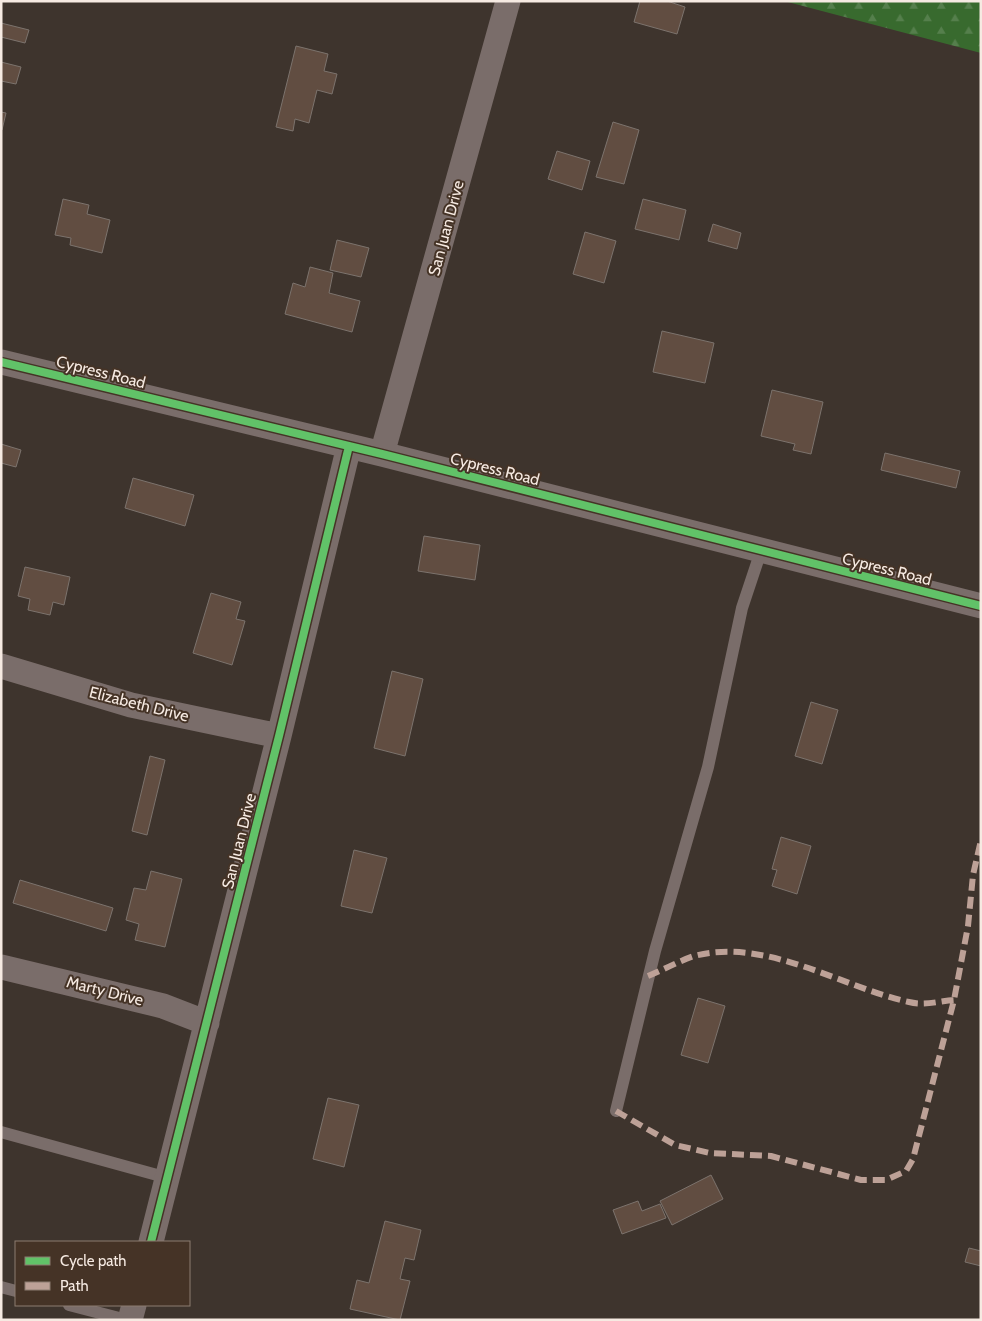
<svg xmlns="http://www.w3.org/2000/svg" width="982" height="1321" font-family="Cabin,sans-serif">
	<style>
		.forest { fill: url(#forest-firs) }
		.building { fill: #614d41; stroke: #7c736d }
		.lines { fill: none; stroke-linecap: round; stroke-linejoin: round }
		.service { stroke: #7a6d6a; stroke-width: 12 }
		.minor { stroke: #7a6d6a; stroke-width: 25 }
		.quiet { stroke: #bda197; stroke-width: 6; stroke-dasharray: 12 6; stroke-linecap: butt }
		.cycleway-casing { stroke: #453326; stroke-width: 11 }
		.cycleway { stroke: #61c268; stroke-width: 8 }
		.labels { text-anchor: middle; dominant-baseline: central; stroke-width: 4; stroke-linejoin: round; paint-order: stroke }
		.street-label { font-size: 16px; fill: #f6eae2; stroke: #453326 }
	</style>
	<defs>
		<pattern id="forest-firs" width="22" height="20" patternUnits="userSpaceOnUse" patternTransform="scale(1.25)"><rect width="22" height="20" fill="#386a2e"/><path d="M5 1l3.5 6h-7zM16 11l3.5 6h-7z" fill="#557f4c"/></pattern>
	</defs>
	<rect width="100%" height="100%" fill="#3e342d"/>
	<path class="forest" d="M784 1H981V53Z"/>
	<path class="building" d="M640 1H667L685 7 677 34 634 22Z
		M1 23 29 30 25 43 1 37Z
		M296 46 328 54 324 71 337 74 332 94 317 90 309 123 295 119 293 131 276 127Z
		M1 62 21 67 16 84 1 81Z
		M1 112 6 113 2 130 1 129Z
		M613 122 639 130 624 184 596 177Z
		M557 151 590 161 582 190 548 179Z
		M63 199 89 205 87 214 110 220 102 253 70 245 71 238 55 235Z
		M643 199 686 210 679 240 635 229Z
		M713 224 741 233 737 249 708 241Z
		M585 232 616 241 604 283 573 274Z
		M337 240 369 248 361 277 330 270Z
		M310 267 333 273 329 293 360 301 352 332 285 314 293 283 305 287Z
		M662 331 714 343 705 383 653 372Z
		M772 390 823 402 811 454 793 450 795 444 761 436Z
		M1 444 21 450 16 467 1 463Z
		M885 453 960 471 956 488 881 470Z
		M133 478 194 495 185 526 125 508Z
		M424 536 480 545 475 580 418 571Z
		M25 567 70 577 64 605 53 602 50 615 28 610 30 599 18 596Z
		M211 593 241 602 236 619 245 621 232 665 193 653Z
		M392 671 423 679 405 756 374 748Z
		M811 702 838 710 822 764 795 756Z
		M150 756 165 760 147 835 132 831Z
		M781 837 811 846 797 894 772 886 777 870 772 869Z
		M354 850 387 858 372 913 341 906Z
		M151 871 182 879 165 947 135 940 139 924 126 920 134 888 146 890Z
		M20 880 113 908 106 931 13 903Z
		M698 998 725 1006 708 1063 681 1055Z
		M328 1098 359 1105 344 1167 313 1159Z
		M711 1175 723 1199 672 1225 660 1201Z
		M638 1201 642 1211 660 1204 666 1218 622 1234 613 1210Z
		M385 1221 421 1230 414 1260 405 1258 400 1279 410 1281 400 1320 350 1309 357 1280 369 1283Z
		M969 1248 981 1251V1266L965 1262Z"/>
	<g class="lines">
		<path class="service" d="M616 1111 655 951 708 767 742 608 761 551
			M1 1132 168 1178
			M1 1287 16 1291
			M69 1305 127 1320"/>
		<path class="minor" d="M1 362 382 454 981 606
			M382 454 508 1
			M1 666 131 705 279 736
			M1 967 163 1006 207 1023
			M151 1242 279 736 349 446
			M130 1320 134 1305"/>
		<path class="quiet" d="M648 976C663 970 679 961 694 956 766 937 841 987 909 1002 925 1006 939 1001 954 1000
			M616 1111 675 1145 710 1153 771 1156 861 1180H886L906 1171 913 1159 954 1000 968 926 973 875 981 840"/>
		<defs>
			<path id="cycleway" d="M1 362 382 454 981 606
				M151 1242 279 736 349 446"/>
		</defs>
		<use href="#cycleway" class="cycleway-casing"/>
		<use href="#cycleway" class="cycleway"/>
	</g>
	<g class="labels">
		<g class="street-label">
			<text transform="translate(446 228) rotate(-75)">San Juan Drive</text>
			<text transform="translate(101 372) rotate(14)">Cypress Road</text>
			<text transform="translate(495 469) rotate(14)">Cypress Road</text>
			<text transform="translate(887 569) rotate(14)">Cypress Road</text>
			<text transform="translate(139 704) rotate(14)">Elizabeth Drive</text>
			<text transform="translate(239 841) rotate(-76)">San Juan Drive</text>
			<text transform="translate(105 991) rotate(14)">Marty Drive</text>
		</g>
	</g>
	<rect width="982" height="1321" fill="none" stroke="#f6eae2" stroke-width="5"/>
	<rect x="15" y="1241" width="175" height="65" fill="#453326" stroke="#8c7c71"/>
	<rect x="25" y="1257" width="25" height="8" fill="#61c268" stroke="#8c7c71"/>
	<text x="60" y="1266" font-size="15" fill="#f6eae2">Cycle path</text>
	<rect x="25" y="1282" width="25" height="8" fill="#bda197" stroke="#8c7c71"/>
	<text x="60" y="1291" font-size="15" fill="#f6eae2">Path</text>
</svg>
